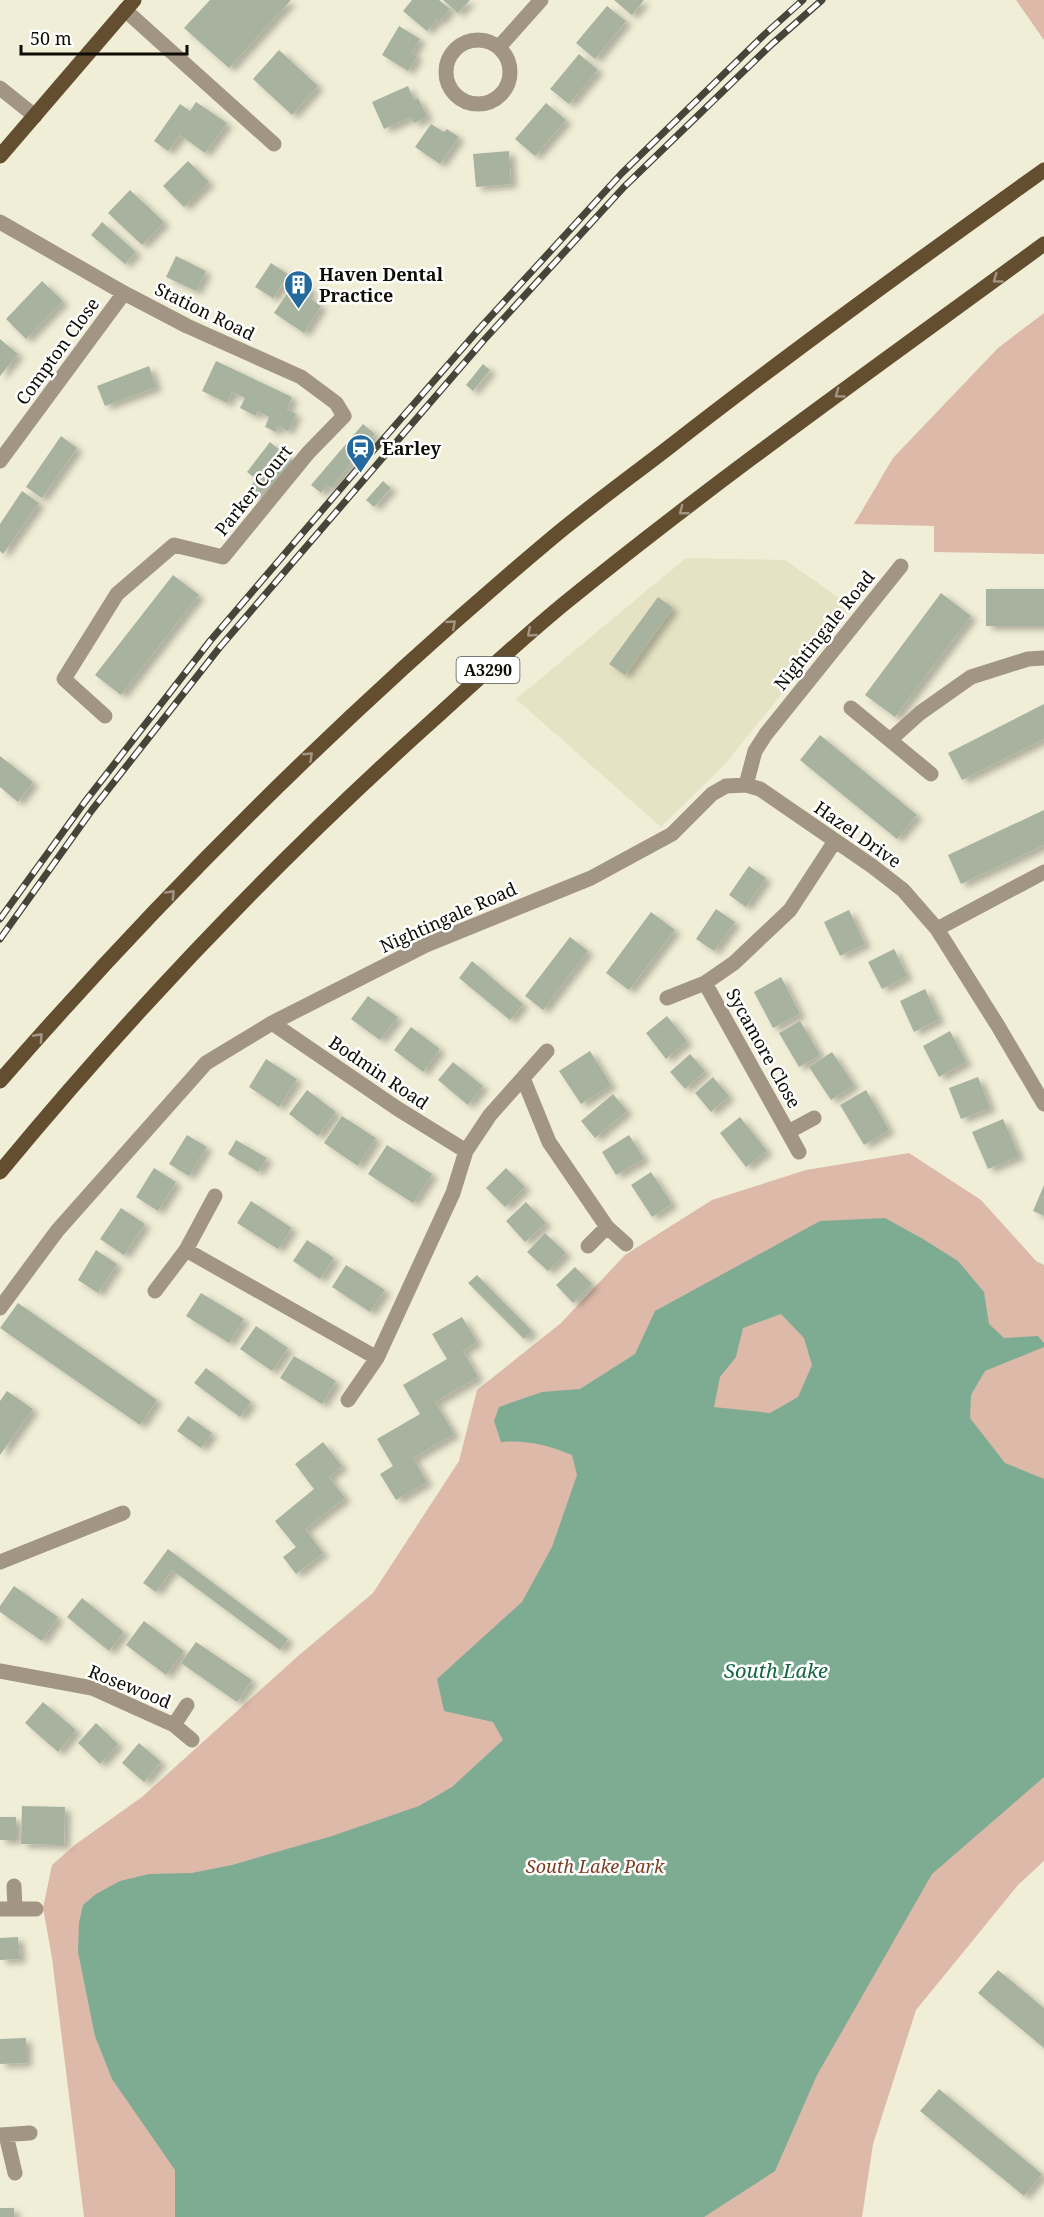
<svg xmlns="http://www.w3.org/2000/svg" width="1044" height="2217" font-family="'Noto Serif',serif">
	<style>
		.built { fill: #e6e3c4 }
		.green { fill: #ddb9a9 }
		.water { fill: #7dac92; fill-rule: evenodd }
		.building { fill: #a7b39f; filter: url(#shadow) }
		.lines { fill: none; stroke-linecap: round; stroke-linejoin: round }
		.minor { stroke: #a29584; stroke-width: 15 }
		.major { stroke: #644e30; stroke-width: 15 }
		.rail-casing { stroke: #46453a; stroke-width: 7 }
		.rail { stroke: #fff; stroke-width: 4.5; stroke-dasharray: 14; stroke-linecap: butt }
		.oneway { stroke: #a29583 }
		.labels { text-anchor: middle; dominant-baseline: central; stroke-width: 5; stroke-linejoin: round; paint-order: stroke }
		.shield { fill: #fff; stroke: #565550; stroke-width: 1.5 }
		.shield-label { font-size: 16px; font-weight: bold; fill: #0d0c05 }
		.poi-label { font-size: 18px; font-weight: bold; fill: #0d0c05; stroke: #fff; text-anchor: start }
		.street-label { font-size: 18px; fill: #0d0c05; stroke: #fff }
		.park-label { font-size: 18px; font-style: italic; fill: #7a3e20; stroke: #fff }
		.water-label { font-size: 20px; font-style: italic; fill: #166644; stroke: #fff }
	</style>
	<defs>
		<filter id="shadow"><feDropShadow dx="6" dy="4" stdDeviation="3" flood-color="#0004"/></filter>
	</defs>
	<rect width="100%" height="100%" fill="#f0eed7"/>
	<path class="built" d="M686 558 785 560 852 607 725 764 661 827 516 699Z"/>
	<path class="green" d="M1016 0H1044V40Z
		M1044 313V554L934 552V526L854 524 893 458 998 348Z
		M909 1153 981 1200 1036 1261 1044 1265V1861L1018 1885 916 2010 873 2144 862 2217H84L52 1958 43 1908 52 1865 76 1844 142 1797 298 1656 373 1593 459 1461 477 1390 561 1323 625 1255 712 1200 806 1170Z"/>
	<path class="water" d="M885 1218 923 1239 958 1261 984 1292 989 1324 1004 1338 1038 1336 1044 1343V1347L985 1371 971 1395 970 1418 1005 1463 1044 1479V1777L932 1874 817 2075 775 2171 704 2217H175V2170L112 2079 95 2036 78 1952 79 1923 83 1905 96 1894 120 1881 149 1874 192 1873 232 1865 332 1836 419 1806 452 1787 503 1740 493 1722 444 1711 437 1679 522 1602 552 1547 577 1475 572 1455C548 1445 527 1440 501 1442L494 1421 499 1407 542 1392 580 1389 635 1354 655 1311 820 1221ZM781 1314 804 1338 812 1365 798 1397 770 1413 714 1407 720 1377 736 1357 743 1328Z"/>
	<path class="building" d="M210 0H291L229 68 184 28Z
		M412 0H439L450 9 439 22 437 19 427 31 403 11Z
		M443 0H470L458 13Z
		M614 0H644L632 15Z
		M607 6 626 21 595 59 576 43Z
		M399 26 420 39 412 53 417 56 408 71 382 55Z
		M279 50 318 86 292 115 253 79Z
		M579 54 598 70 569 104 550 89Z
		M408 86 414 100 418 98 427 117 414 123 411 117 384 129 372 102Z
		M196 102 227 123 205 153 180 135 168 151 154 141 180 104 190 111Z
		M546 103 566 120 535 156 515 139Z
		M431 124 444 132 447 129 459 137 440 164 415 147Z
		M509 151 511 184 476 187 473 154Z
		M188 161 209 182 184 207 163 186Z
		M130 190 164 222 142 245 108 213Z
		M102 222 136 252 125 264 91 235Z
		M176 256 206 271 196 291 166 277Z
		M271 263 289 275 273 298 255 287Z
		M296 280 312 290 307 296 321 306 304 333 274 313Z
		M42 281 63 301 26 339 6 319Z
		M0 339 18 354 0 376Z
		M216 361 292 397 287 409 296 414 288 431 278 426 276 432 265 427 269 417 258 411 256 416 240 408 245 398 232 392 227 403 202 391Z
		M483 364 490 370 473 391 466 385Z
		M149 366 156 387 105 406 97 386Z
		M363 424 375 434 331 488 327 485 321 493 311 485Z
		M61 436 77 448 42 498 26 487Z
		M270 442 293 461 270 491 266 487 257 498 247 491 256 479 247 472Z
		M383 481 391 488 374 507 366 500Z
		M22 491 39 503 3 554 0 551V524Z
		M173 575 199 595 121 695 95 675Z
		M986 589H1044V626H986Z
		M941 593 971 616 895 717 865 695Z
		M658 597 673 608 625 675 609 664Z
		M1044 704V739L962 780 948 753Z
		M820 735 917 815 897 839 800 760Z
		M0 756 33 782 18 802 0 787Z
		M1044 810V845L961 884 948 855Z
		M749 866 766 878 746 907 729 895Z
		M716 909 735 922 714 951 696 939Z
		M849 910 865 944 840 956 824 922Z
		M651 912 675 930 629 990 606 973Z
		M570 937 588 951 543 1010 525 996Z
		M894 949 907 976 882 989 868 962Z
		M472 961 523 1004 510 1020 459 978Z
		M781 977 800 1014 773 1028 754 992Z
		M925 989 939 1019 914 1032 900 1001Z
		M368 996 398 1017 380 1040 351 1019Z
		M667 1016 687 1041 666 1059 646 1033Z
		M800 1021 820 1055 799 1067 779 1033Z
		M411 1027 440 1049 423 1072 394 1050Z
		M950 1031 966 1062 939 1077 923 1046Z
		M590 1051 611 1085 581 1104 559 1071Z
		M832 1052 854 1085 831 1100 809 1067Z
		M690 1054 705 1071 685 1089 670 1072Z
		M266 1059 297 1079 279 1107 249 1087Z
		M453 1062 483 1086 468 1105 438 1080Z
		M713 1077 729 1096 711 1112 695 1093Z
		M978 1077 990 1108 961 1119 949 1088Z
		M307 1090 336 1112 318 1136 289 1114Z
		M866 1090 889 1130 864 1145 840 1105Z
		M613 1094 627 1111 595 1138 581 1121Z
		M342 1116 376 1138 358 1166 324 1143Z
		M740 1117 767 1151 746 1167 720 1133Z
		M1003 1119 1019 1156 988 1169 972 1132Z
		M187 1135 207 1147 189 1176 169 1164Z
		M629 1135 644 1159 616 1175 602 1152Z
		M236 1140 267 1158 258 1172 228 1154Z
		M387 1145 432 1174 413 1203 368 1174Z
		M154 1168 176 1182 158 1211 136 1197Z
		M506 1168 525 1187 505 1207 486 1188Z
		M651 1172 672 1204 652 1217 631 1185Z
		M1044 1185V1216L1033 1211Z
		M251 1201 292 1228 278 1249 237 1223Z
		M526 1202 546 1223 525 1242 506 1221Z
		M121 1208 145 1224 124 1255 100 1239Z
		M545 1233 566 1253 548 1271 527 1252Z
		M307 1240 334 1258 320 1279 293 1261Z
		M96 1250 117 1264 98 1293 78 1280Z
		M346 1265 385 1290 370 1312 332 1287Z
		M575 1267 592 1284 573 1303 556 1285Z
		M477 1275 532 1331 524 1339 468 1283Z
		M201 1293 244 1319 229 1343 186 1316Z
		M18 1303 157 1400 140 1425 0 1328Z
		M462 1317 477 1342 463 1351 478 1377 435 1402 454 1434 413 1458 427 1482 396 1500 380 1474 393 1466 377 1439 420 1414 403 1385 447 1359 432 1334Z
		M256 1326 288 1348 272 1371 240 1349Z
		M294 1356 336 1381 322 1404 280 1378Z
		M206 1368 251 1402 240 1417 194 1383Z
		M7 1391 33 1409 0 1455V1401Z
		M188 1416 212 1433 201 1448 177 1431Z
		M323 1442 342 1466 329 1477 345 1498 305 1529 323 1553 296 1574 283 1557 296 1547 275 1521 314 1489 295 1464Z
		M168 1549 288 1639 280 1650 172 1570 156 1592 143 1583Z
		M14 1586 58 1617 42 1641 0 1612V1606Z
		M82 1598 124 1632 109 1651 67 1617Z
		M144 1621 184 1651 166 1675 126 1645Z
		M196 1642 252 1680 237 1702 181 1663Z
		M43 1702 76 1730 58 1752 25 1723Z
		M96 1723 118 1744 100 1764 78 1743Z
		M139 1743 161 1762 144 1782 122 1763Z
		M22 1806 65 1807 64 1845 21 1844Z
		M0 1817H16V1840H0Z
		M18 1937 20 1959 0 1960V1938Z
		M998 1970 1044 2008V2048L978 1993Z
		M26 2038V2063L0 2064V2039Z
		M939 2089 1042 2174 1024 2196 920 2111Z
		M0 2208H14V2217H0Z"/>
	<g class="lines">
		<path class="minor" d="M125 10 274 144
			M446 72a32 32 0 1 1 64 0a32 32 0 1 1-64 0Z
			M499 47 541 0
			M0 88 35 116
			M0 222 124 293 187 326 301 377 336 403 344 416 308 453 223 557 174 545 117 594 64 679 105 716
			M0 461 124 293
			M851 708 931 774
			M890 740 920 713 971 677 1028 659 1044 658
			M746 785 755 751 766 734 901 566
			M937 929 1044 872
			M705 983 799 1152
			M667 998 705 983 734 963 790 910 835 841
			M272 1023 398 1109 466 1151 453 1193 377 1358 348 1400
			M523 1078 547 1051
			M788 1132 814 1118
			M466 1151 490 1115 523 1078 549 1142 607 1227 626 1244
			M215 1196 186 1250 377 1358
			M588 1246 607 1227
			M155 1291 186 1250
			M0 1308 57 1231 206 1063 272 1023 426 945 591 878 672 834 712 794 726 786 746 785 760 789 872 866 903 890 937 929 998 1026 1044 1104
			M0 1562 123 1513
			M0 1671 92 1688 174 1725 192 1740
			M174 1725 187 1705
			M14 1886 15 1908
			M0 1909H36
			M0 2135 30 2133
			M6 2135 15 2173"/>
		<path class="major" d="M0 156 134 0
			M0 1081C170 886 354 704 552 538 589 507 629 478 668 448 791 352 917 261 1044 170
			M0 1172C133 1011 278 859 433 720 477 680 520 640 565 603 720 477 883 362 1044 244"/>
		<defs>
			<path id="rail" d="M0 919 84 803 210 641 372 452 480 328 622 173 765 34 803 0
				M0 939 92 810 220 647 484 340 624 187 772 44 822 0"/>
		</defs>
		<use href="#rail" class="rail-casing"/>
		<use href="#rail" class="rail"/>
	</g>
	<defs><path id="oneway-chevron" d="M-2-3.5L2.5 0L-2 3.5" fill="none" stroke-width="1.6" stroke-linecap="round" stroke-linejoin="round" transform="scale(1.5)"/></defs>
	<g class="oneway">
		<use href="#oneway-chevron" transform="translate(997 279) rotate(144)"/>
		<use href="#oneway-chevron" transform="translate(839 394) rotate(144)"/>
		<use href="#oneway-chevron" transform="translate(683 511) rotate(142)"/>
		<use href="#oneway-chevron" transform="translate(452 624) rotate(-41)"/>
		<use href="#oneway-chevron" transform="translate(531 633) rotate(139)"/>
		<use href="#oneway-chevron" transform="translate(309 756) rotate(-43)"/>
		<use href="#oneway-chevron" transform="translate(171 894) rotate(-47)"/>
		<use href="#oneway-chevron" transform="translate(39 1037) rotate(-48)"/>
	</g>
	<defs>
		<symbol id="building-pin" viewBox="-11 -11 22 30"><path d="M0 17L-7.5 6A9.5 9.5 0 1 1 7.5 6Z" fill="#24699e" stroke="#fff"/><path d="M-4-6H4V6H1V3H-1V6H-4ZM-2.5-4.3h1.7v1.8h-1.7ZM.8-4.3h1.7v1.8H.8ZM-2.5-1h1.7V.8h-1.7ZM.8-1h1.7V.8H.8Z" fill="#fff"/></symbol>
		<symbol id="station-pin" viewBox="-11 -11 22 30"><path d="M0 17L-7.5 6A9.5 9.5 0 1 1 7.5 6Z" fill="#24699e" stroke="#fff"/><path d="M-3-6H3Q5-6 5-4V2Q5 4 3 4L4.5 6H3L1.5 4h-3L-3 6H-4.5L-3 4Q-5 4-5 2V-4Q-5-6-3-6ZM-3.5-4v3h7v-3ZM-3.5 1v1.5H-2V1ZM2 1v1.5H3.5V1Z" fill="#fff"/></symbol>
	</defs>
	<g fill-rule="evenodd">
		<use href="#building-pin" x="282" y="268" width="33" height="45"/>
		<use href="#station-pin" x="344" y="432" width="33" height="45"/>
	</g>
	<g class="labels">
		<rect class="shield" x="456.5" y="657" width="63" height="26" rx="4.5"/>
		<g class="shield-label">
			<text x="488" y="670">A3290</text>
		</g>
		<g class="poi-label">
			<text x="319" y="274">Haven Dental<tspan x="319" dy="21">Practice</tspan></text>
			<text x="382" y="448">Earley</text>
		</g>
		<g class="street-label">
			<text transform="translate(205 311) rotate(26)">Station Road</text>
			<text transform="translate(57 351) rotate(-54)">Compton Close</text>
			<text transform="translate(253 490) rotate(-51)">Parker Court</text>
			<text transform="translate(824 630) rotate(-51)">Nightingale Road</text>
			<text transform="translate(858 834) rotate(35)">Hazel Drive</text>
			<text transform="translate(448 917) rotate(-24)">Nightingale Road</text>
			<text transform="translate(764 1048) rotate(61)">Sycamore Close</text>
			<text transform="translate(379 1072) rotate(34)">Bodmin Road</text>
			<text transform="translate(130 1686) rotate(22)">Rosewood</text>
		</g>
		<g class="park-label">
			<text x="595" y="1866">South Lake Park</text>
		</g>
		<g class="water-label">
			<text x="776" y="1670">South Lake</text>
		</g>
	</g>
	<path d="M21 45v9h166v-9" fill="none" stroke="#0d0c05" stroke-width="3"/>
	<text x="30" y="45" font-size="18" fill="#0d0c05" stroke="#ffffff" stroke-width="4.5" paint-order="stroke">50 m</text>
</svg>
